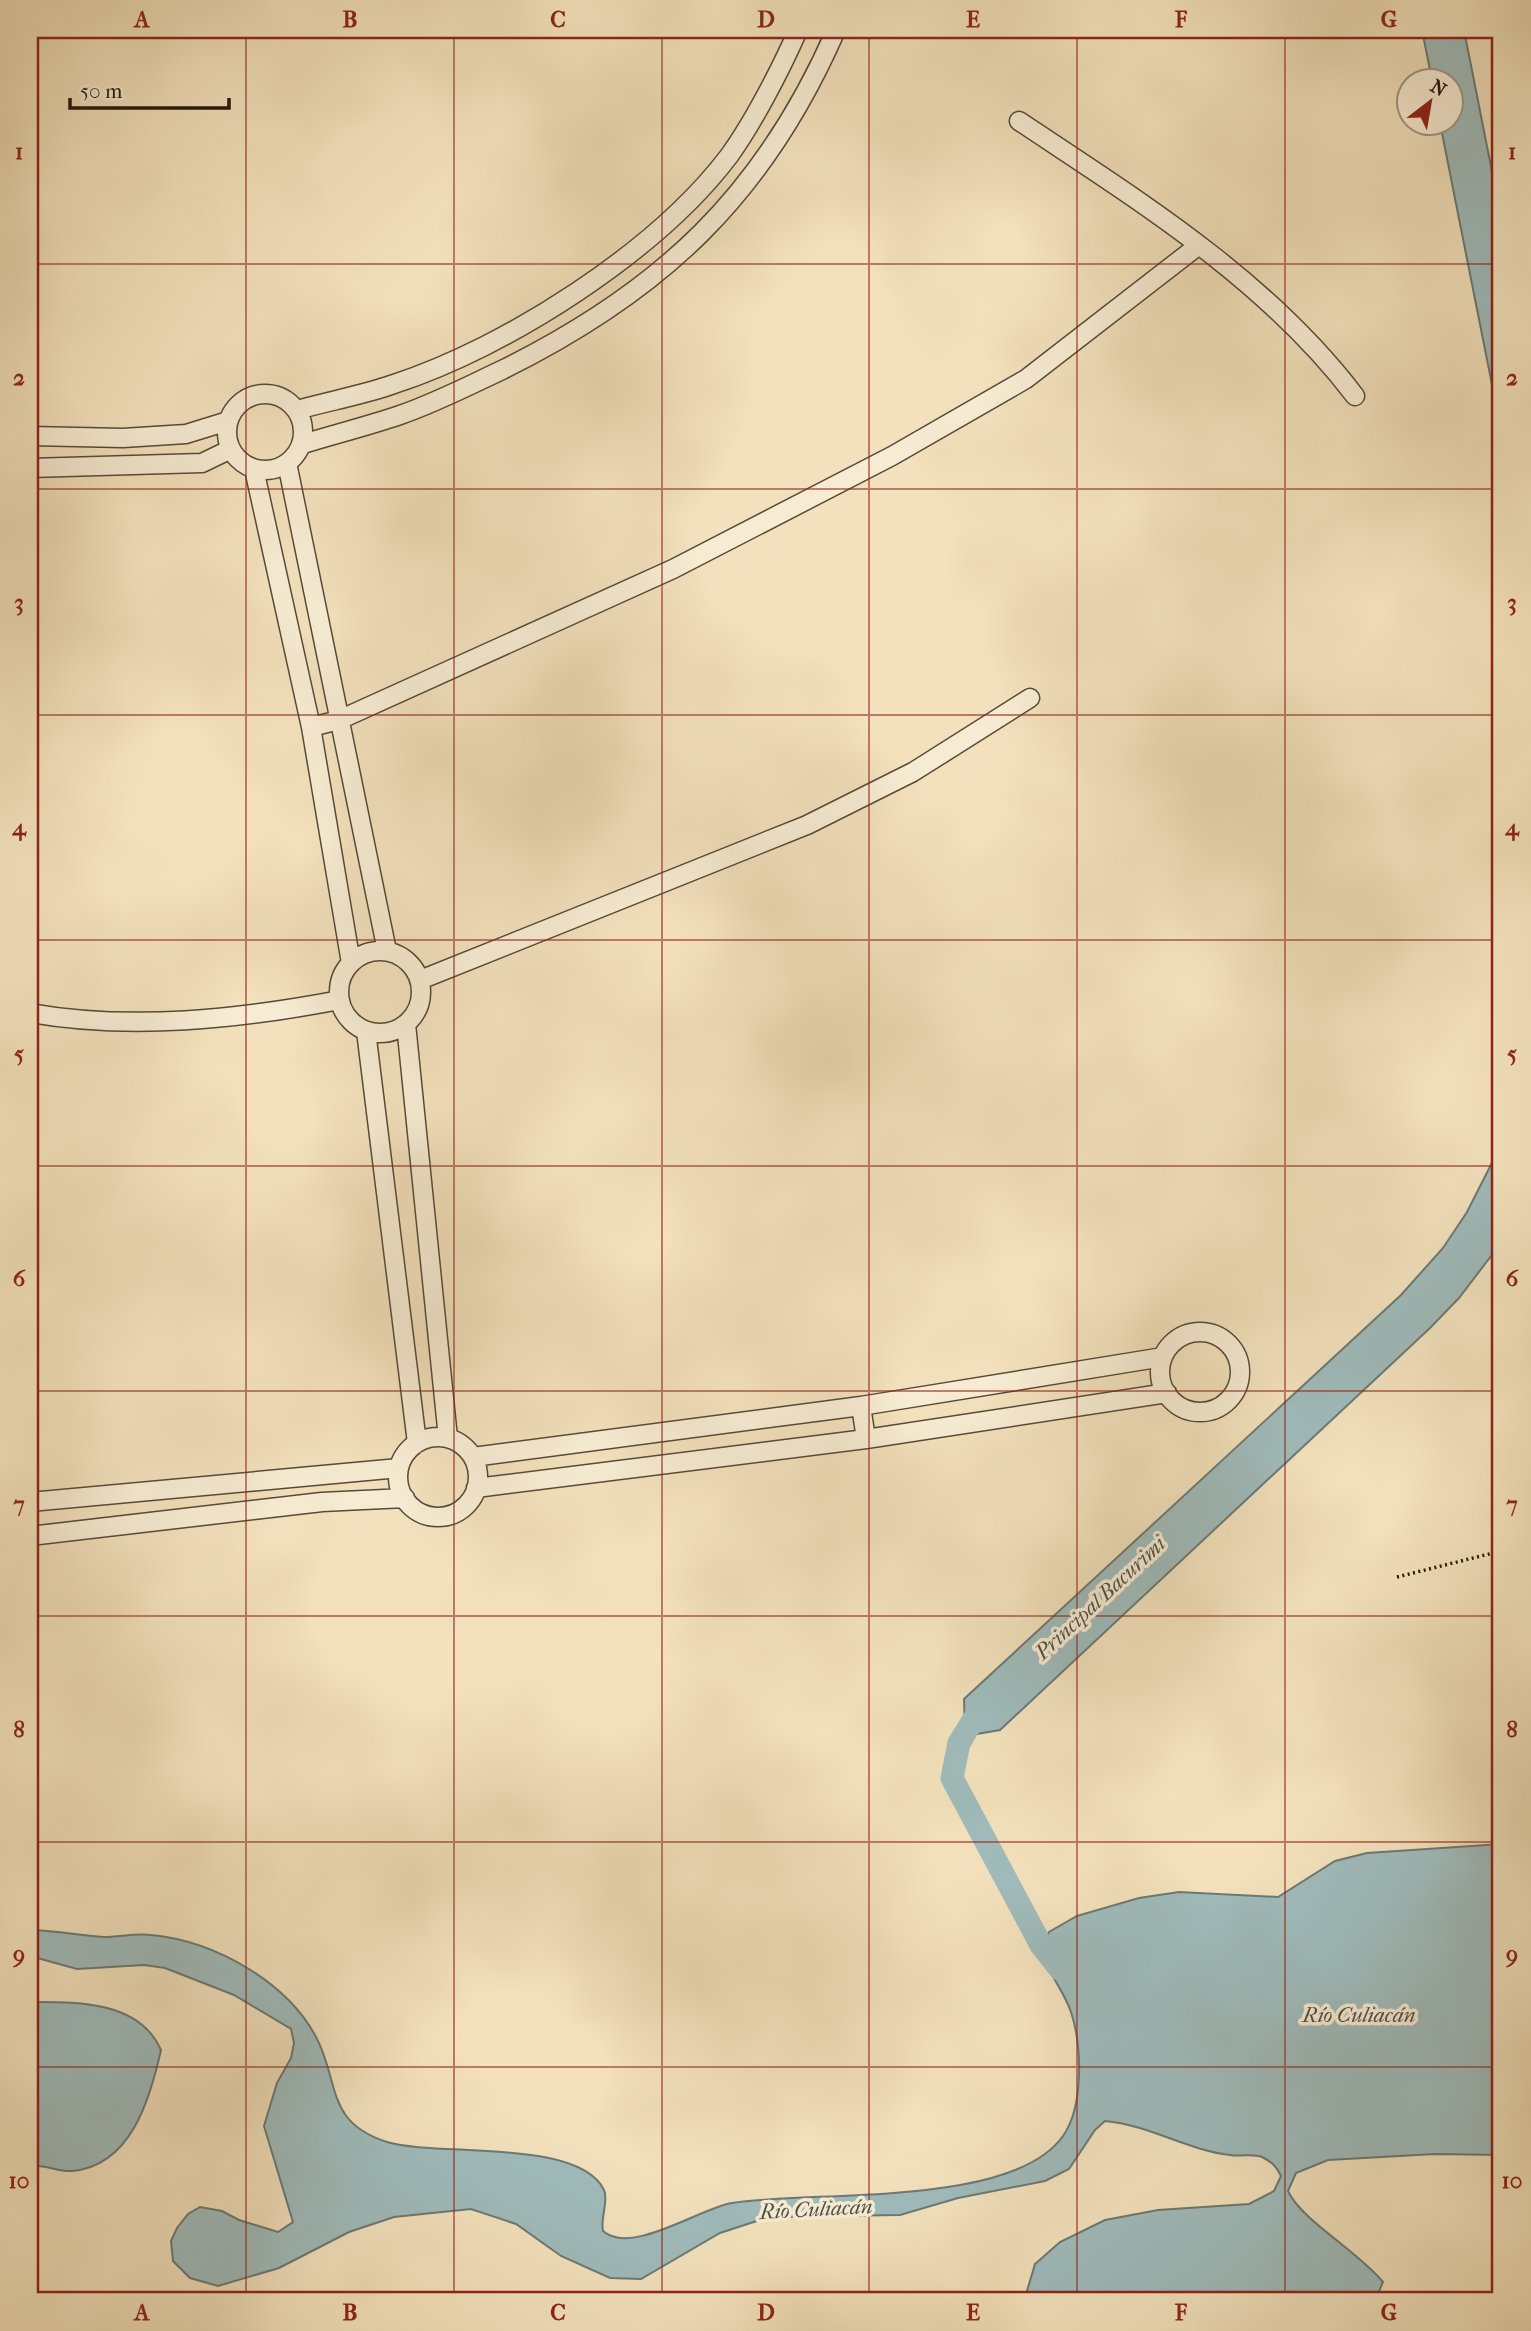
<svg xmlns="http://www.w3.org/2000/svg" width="1531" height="2331" font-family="'IM FELL French Canon',serif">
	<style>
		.water { fill: #9fbbbb; stroke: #6d7975; stroke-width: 2 }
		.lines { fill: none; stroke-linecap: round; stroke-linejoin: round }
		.canal { stroke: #9fbbbb; stroke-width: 23 }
		.street-casing { stroke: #574a38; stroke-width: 21 }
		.path { stroke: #23170c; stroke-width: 3.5; stroke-dasharray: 2 3.5; stroke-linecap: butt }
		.street { stroke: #f7ecd3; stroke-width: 18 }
		.grid { fill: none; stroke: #8f2418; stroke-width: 2; stroke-opacity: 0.55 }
		.labels { text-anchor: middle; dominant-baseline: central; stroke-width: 7; stroke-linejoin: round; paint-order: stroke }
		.water-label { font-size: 21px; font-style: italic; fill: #4e5049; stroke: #f7ecd3 }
		.neatline { fill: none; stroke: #8f2418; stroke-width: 2.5 }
		.grid-label { font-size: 23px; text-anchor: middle; font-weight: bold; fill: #8f2418 }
	</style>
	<rect width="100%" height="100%" fill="#f2e1bc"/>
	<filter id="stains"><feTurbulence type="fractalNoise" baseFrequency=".00286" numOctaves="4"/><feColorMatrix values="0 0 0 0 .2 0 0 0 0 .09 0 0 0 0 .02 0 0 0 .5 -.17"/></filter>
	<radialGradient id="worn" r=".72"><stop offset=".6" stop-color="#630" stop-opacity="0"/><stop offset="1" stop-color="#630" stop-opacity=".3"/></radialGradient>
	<path class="water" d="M1422 30H1464L1501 217V430L1440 123 1450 122V80H1432Z
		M1501 1145V1243L1459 1298 1430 1328 1000 1730 965 1736 964 1699 1401 1295 1443 1248 1467 1212Z
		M1501 1844V2155L1435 2154 1328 2160 1296 2173 1288 2191C1301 2220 1358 2251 1383 2282L1375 2301H1024L1035 2264 1060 2242 1105 2220 1158 2210 1249 2204 1274 2191 1281 2176C1277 2167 1272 2162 1262 2157 1253 2153 1240 2157 1230 2155 1187 2150 1149 2125 1105 2121L1095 2130 1069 2169 1045 2181 958 2198 900 2215 769 2217 720 2233 641 2279 610 2278 561 2256 516 2224 471 2209 394 2217 349 2232 279 2268 218 2286 190 2278 173 2261 171 2241 177 2228 188 2214 200 2207 222 2211 239 2220 278 2232 293 2222 264 2126 277 2083 291 2058 294 2043 291 2029 234 1995 165 1968 144 1965 77 1969 30 1956V1930C55 1930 79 1936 104 1937 119 1937 136 1933 151 1935 215 1941 291 1983 319 2043 339 2087 328 2123 387 2142 437 2157 579 2138 604 2190 609 2201 600 2218 603 2231 631 2256 700 2208 732 2203 815 2190 1012 2208 1063 2136 1084 2106 1082 2046 1071 2012 1063 1988 1045 1971 1041 1945L1049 1932 1077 1916 1139 1898 1179 1892 1278 1897 1335 1861 1367 1853Z
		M30 2002C76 2002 139 2000 161 2050 150 2099 131 2166 72 2171 58 2172 45 2164 30 2166Z"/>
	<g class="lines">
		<path class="canal" d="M980 1709 959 1743 952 1778 1041 1945 1060 1969"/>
		<defs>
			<path id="street" d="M1019 121C1139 201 1266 279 1355 396
				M227 432a38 38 0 1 1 76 0a38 38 0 1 1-76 0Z
				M297 410C329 401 363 395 394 384 508 347 657 251 729 156 753 123 782 67 798 30
				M30 436 123 438 186 434 228 421
				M303 444C335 434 368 426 400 415 435 403 468 386 502 370 662 291 764 195 836 30
				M287 463 387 951
				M30 468 202 463 231 449
				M254 469 311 727 351 963
				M311 727 339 720 673 569 892 456 1026 379 1199 245
				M339 992a41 41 0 1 1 82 0a41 41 0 1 1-82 0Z
				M420 980 807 825 913 772 1030 698
				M30 1013C132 1031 239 1019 340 1000
				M406 1024 448 1438
				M366 1031 417 1443
				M1160 1372a40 40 0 1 1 80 0a40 40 0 1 1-80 0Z
				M861 1406 866 1439
				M398 1477a40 40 0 1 1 80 0a40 40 0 1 1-80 0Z
				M473 1457 861 1406 1163 1357
				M476 1488 866 1439 1167 1393
				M30 1502 399 1468
				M30 1536 322 1502 405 1498"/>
		</defs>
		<use href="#street" class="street-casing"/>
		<path class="path" d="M1397 1577 1501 1551"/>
		<use href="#street" class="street"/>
	</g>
	<path class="grid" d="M246 30V2301M454 30V2301M662 30V2301M869 30V2301M1077 30V2301M1285 30V2301M30 264H1501M30 489H1501M30 715H1501M30 940H1501M30 1166H1501M30 1391H1501M30 1616H1501M30 1842H1501M30 2067H1501"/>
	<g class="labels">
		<g class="water-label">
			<text transform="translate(1100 1598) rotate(-43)">Principal Bacurimi</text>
			<text x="1359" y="2015">Río Culiacán</text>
			<text transform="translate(816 2209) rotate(-3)">Río Culiacán</text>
		</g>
	</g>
	<rect width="1531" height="2331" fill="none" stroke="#f2e1bc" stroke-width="77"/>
	<g transform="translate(1430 102) rotate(31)"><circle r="33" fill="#f7ecd3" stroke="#a29783" stroke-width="2"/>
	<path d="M0-5L12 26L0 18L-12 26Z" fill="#8f2418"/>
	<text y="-10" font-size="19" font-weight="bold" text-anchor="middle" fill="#23170c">N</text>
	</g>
	<path d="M70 98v10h159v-10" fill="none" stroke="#23170c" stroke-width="3.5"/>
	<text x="80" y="98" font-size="21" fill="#23170c" stroke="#f7ecd3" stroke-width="5" paint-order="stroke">50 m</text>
	<rect x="38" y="38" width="1454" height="2254" class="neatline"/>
	<g class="grid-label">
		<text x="142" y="27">A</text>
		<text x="350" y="27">B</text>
		<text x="558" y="27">C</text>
		<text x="766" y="27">D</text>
		<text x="973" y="27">E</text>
		<text x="1181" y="27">F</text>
		<text x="1389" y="27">G</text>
		<text x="19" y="159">1</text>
		<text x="1512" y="159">1</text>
		<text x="19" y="385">2</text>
		<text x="1512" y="385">2</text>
		<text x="19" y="610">3</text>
		<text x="1512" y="610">3</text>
		<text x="19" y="835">4</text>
		<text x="1512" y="835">4</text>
		<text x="19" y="1061">5</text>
		<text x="1512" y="1061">5</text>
		<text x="19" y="1286">6</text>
		<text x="1512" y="1286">6</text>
		<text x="19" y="1512">7</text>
		<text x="1512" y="1512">7</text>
		<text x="19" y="1737">8</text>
		<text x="1512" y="1737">8</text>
		<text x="19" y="1962">9</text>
		<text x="1512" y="1962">9</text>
		<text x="19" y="2188">10</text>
		<text x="1512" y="2188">10</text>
		<text x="142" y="2320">A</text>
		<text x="350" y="2320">B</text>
		<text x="558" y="2320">C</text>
		<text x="766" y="2320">D</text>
		<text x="973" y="2320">E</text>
		<text x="1181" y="2320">F</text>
		<text x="1389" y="2320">G</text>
	</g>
	<rect width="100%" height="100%" filter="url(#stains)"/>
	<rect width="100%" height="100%" fill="url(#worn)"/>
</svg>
